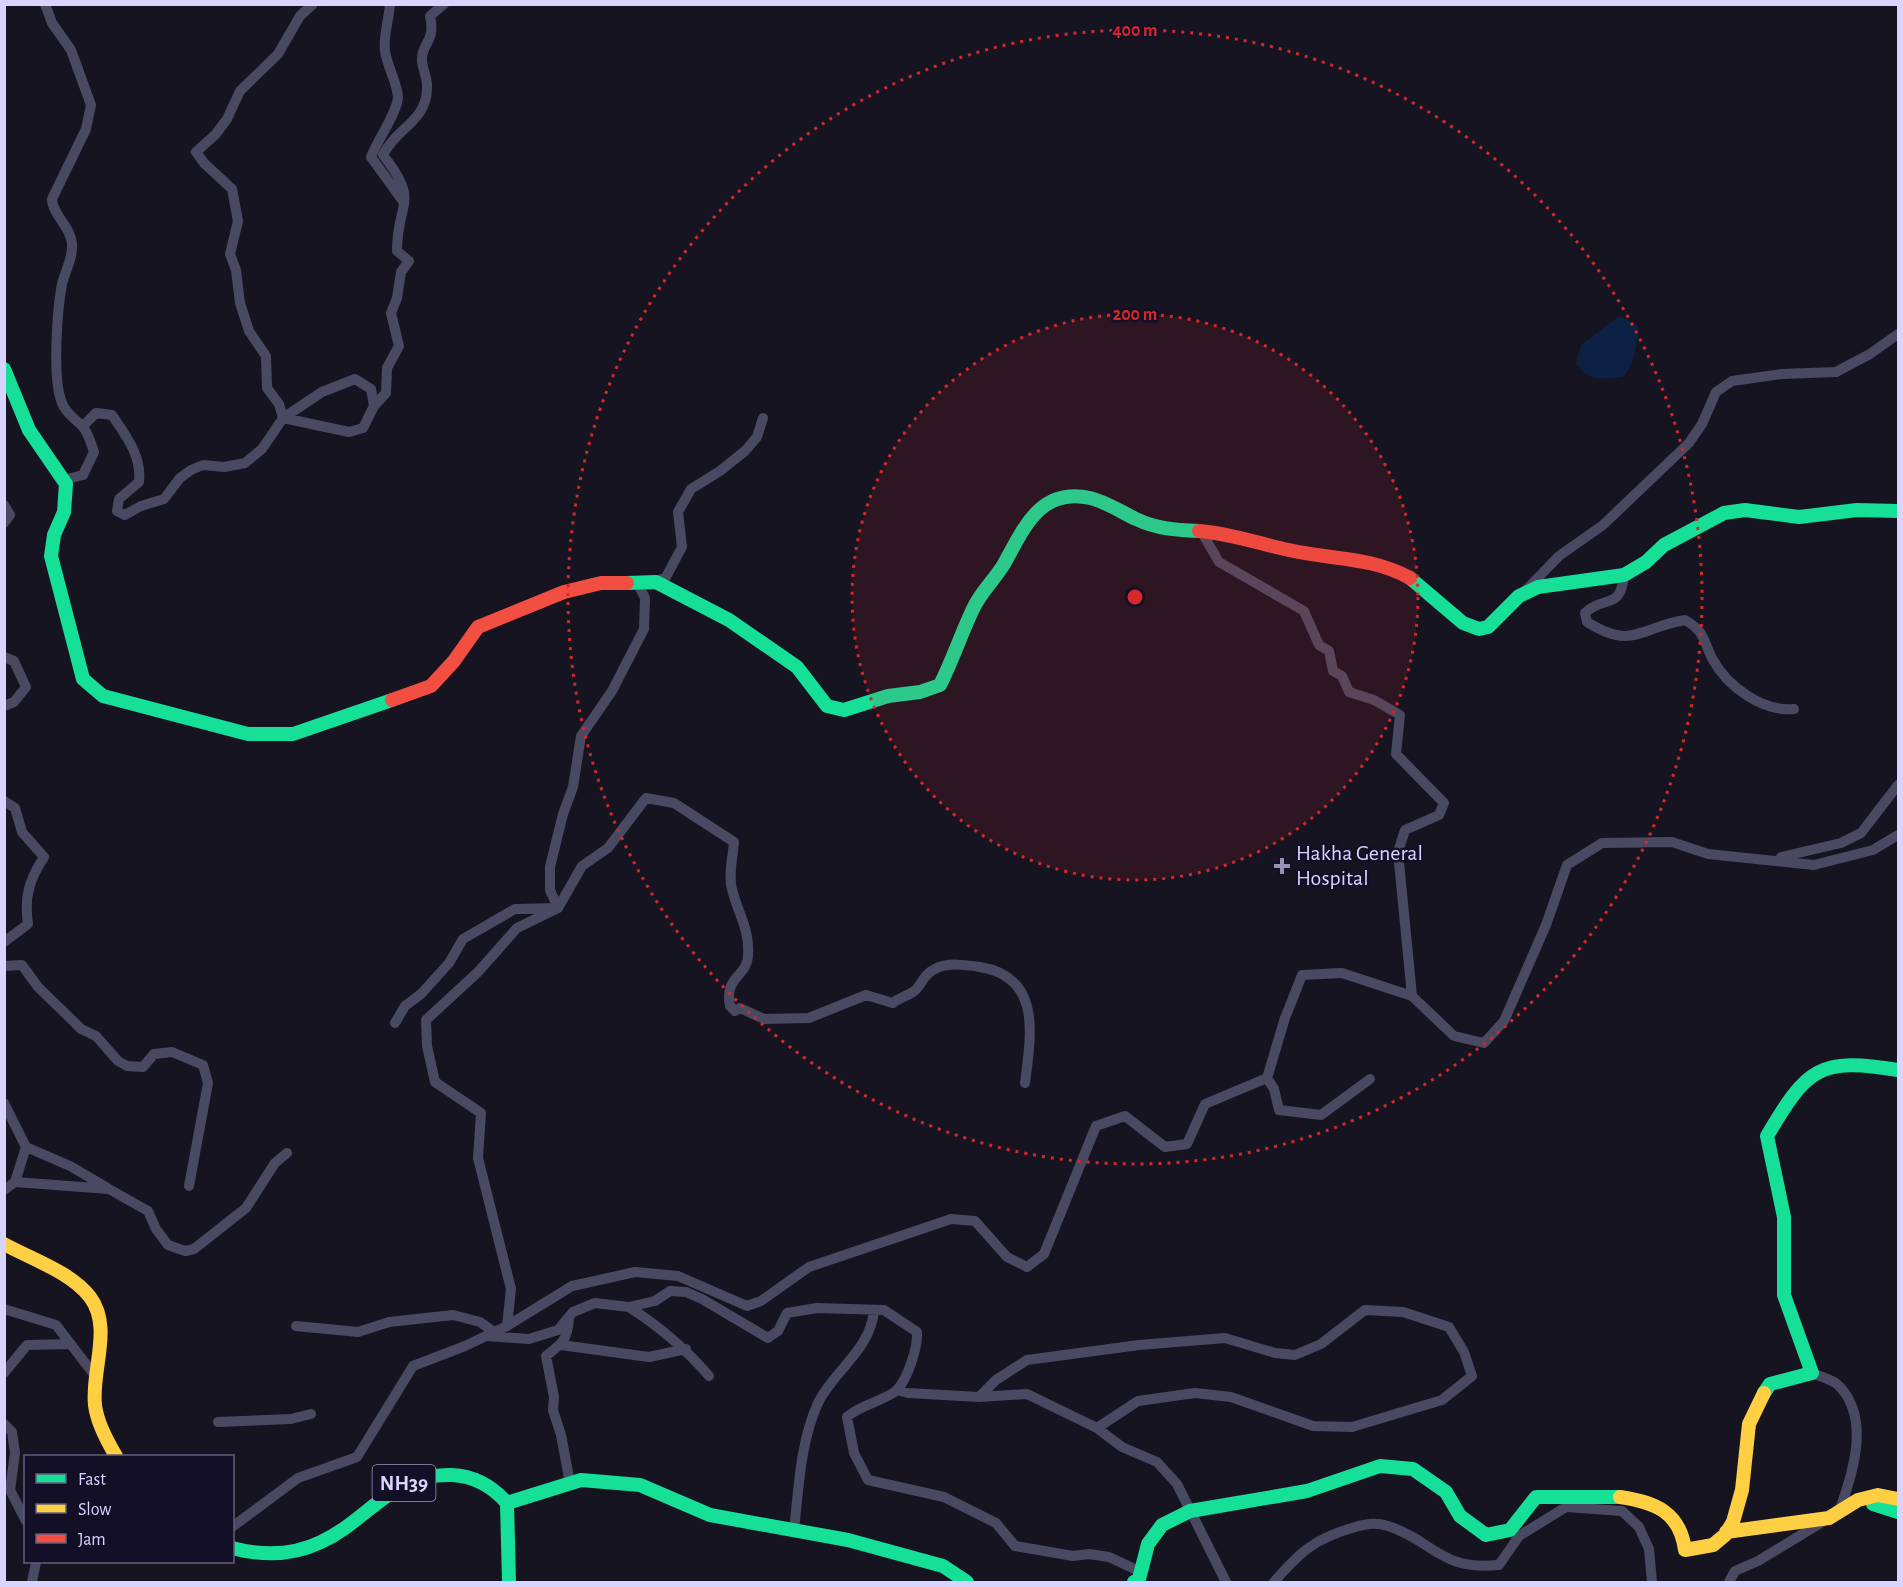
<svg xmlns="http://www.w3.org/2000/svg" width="1903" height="1587" font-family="'Alegreya Sans',sans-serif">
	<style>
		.water { fill: #0d2144 }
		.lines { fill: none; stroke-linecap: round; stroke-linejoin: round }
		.street { stroke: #4a4962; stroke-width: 10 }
		.fast { stroke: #16e098; stroke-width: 14 }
		.slow { stroke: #ffcf43; stroke-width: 14 }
		.jam { stroke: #f24e42; stroke-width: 14 }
		.ring { fill: none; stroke: #d62828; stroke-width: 3; stroke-dasharray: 3 6 }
		.poi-dot { fill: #9591b1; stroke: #130f26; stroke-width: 2 }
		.labels { text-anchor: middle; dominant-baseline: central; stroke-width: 5; stroke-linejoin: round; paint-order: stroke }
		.shield { fill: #130f26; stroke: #9e99be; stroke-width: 1.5 }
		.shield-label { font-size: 21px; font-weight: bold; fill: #d9d4ff }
		.poi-label { font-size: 22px; fill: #d9d4ff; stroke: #130f26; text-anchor: start }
		.centre { fill: #d62828; stroke: #130f26; stroke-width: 3 }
		.ring-label { font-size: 18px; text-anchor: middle; font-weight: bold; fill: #d62828; stroke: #130f26; stroke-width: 5; stroke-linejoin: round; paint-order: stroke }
	</style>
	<rect width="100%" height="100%" fill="#161421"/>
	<path class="water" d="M1619 316 1636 324 1639 330C1635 347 1635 364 1623 377 1604 379 1586 382 1576 363L1581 345Z"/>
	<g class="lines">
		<path class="street" d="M45 4 52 23 71 50 91 105 86 129 52 199C52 214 71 227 72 244 73 259 65 271 62 284 57 311 52 379 62 403 66 414 76 419 83 427 89 434 91 444 94 452L83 475 63 480
			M390 4C389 20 383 36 385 51 387 66 397 82 398 97 398 111 377 141 371 157L403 201
			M374 406 386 393 387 368 399 346 391 313 397 298 401 272 409 261 397 251C397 201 421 203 383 155 396 128 427 121 427 88 428 78 422 69 422 60 421 43 436 43 430 16L444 4
			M283 418 279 404 267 388 266 356 249 331 240 303 236 270 230 254 238 221 232 189 204 163 196 152 216 134 227 119 240 91 278 54 300 16 313 4
			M83 426 96 413 112 415C126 436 142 456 139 482L119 499 117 511 125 515 141 506 164 499 180 478 191 470 203 465 224 467 245 463 262 449 283 418 322 392 355 379 371 389 374 406 363 428 349 432 283 418
			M4 505 10 515 4 523
			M1201 531 1219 562 1304 611 1319 645 1329 651 1333 671 1342 676 1349 692 1374 700 1400 715 1396 754 1444 803 1439 815 1405 830 1398 852 1412 996
			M1624 575C1621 611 1603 595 1585 613L1587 622C1633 651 1640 627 1685 620 1706 632 1703 642 1713 660 1728 687 1763 712 1794 709
			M656 582 666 577 682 547 678 512 691 489 720 471 745 451 757 437 763 418
			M1526 590 1559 556 1603 525 1689 443 1702 424 1716 392 1732 381 1782 374 1836 372 1870 354 1898 334
			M4 657 14 661 26 687 14 702 4 706
			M4 801 15 808 22 832 44 857C29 880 24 897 28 924L4 942
			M1781 857 1841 843 1861 833 1898 785
			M4 966 22 965 38 987 69 1017 81 1029 96 1036 118 1061 127 1066 143 1067 154 1054 172 1052 203 1065 208 1083 189 1186
			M395 1023 405 1006 421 994 449 963 463 939 515 909 558 908 550 890V867L563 814 573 787 581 736 612 691 644 629 645 598 637 582
			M1267 1078 1274 1089 1279 1110 1321 1115 1370 1079
			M4 1103 26 1147 15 1182 4 1190
			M26 1147 70 1166 106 1187
			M15 1182 109 1189 148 1211 156 1229 168 1245 185 1251 194 1249 246 1208 275 1163 287 1153
			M629 1307C660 1327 685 1348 709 1376
			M4 1309 56 1325 96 1377
			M569 1317C568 1339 563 1343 546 1356L554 1397 553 1410 561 1435 570 1483
			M296 1326 358 1332 389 1322 453 1315 480 1322 494 1332
			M507 1326 511 1289 478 1158 481 1113 435 1082 427 1046 426 1020 478 972 517 928 558 908 582 866 608 848 646 798 674 803 734 842C733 856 728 875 732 889 738 914 750 929 748 956 747 977 724 976 730 1006L735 1011 740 1008 764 1019 809 1018 866 995 893 1003C899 998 907 996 913 992 922 986 922 975 935 969 947 962 967 965 980 967 1042 977 1031 1035 1025 1083
			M487 1336 529 1339 558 1330 573 1312 595 1303 629 1307 655 1301 670 1291 686 1292 702 1299 768 1338 778 1331 787 1313 817 1308 884 1310 917 1332C918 1347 908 1378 897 1390 887 1400 861 1404 847 1417L854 1453 868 1480 944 1497 996 1523 1015 1546 1073 1556 1089 1554 1109 1557 1141 1572
			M561 1345 649 1357 686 1349
			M4 1373 27 1345 71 1344
			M1812 1373C1820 1377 1832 1379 1838 1385 1871 1417 1853 1473 1840 1509
			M897 1390 908 1393 979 1397
			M218 1422 291 1419 311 1414
			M4 1424 12 1432 15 1453 10 1490 26 1521
			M1097 1428 1138 1401 1195 1393 1231 1397 1313 1426 1352 1427 1442 1400 1472 1376 1464 1352 1449 1327 1403 1312 1365 1310 1321 1344 1295 1355 1275 1353 1225 1338 1139 1345 1027 1360 996 1380 979 1397 1027 1394 1097 1428 1122 1447 1157 1462 1177 1484 1226 1582
			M232 1527 298 1478 357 1457 413 1366 465 1346 507 1326 572 1286 635 1272 678 1276 747 1306 761 1301 809 1267 951 1219 975 1221 1007 1257 1027 1267 1044 1254 1096 1126 1125 1116 1165 1147 1187 1144 1205 1104 1267 1078 1285 1018 1302 975 1342 973 1412 996 1454 1036 1484 1043 1504 1021 1546 925 1567 865 1602 843 1672 842 1708 854 1814 865 1873 850 1898 835
			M794 1530C799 1487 800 1443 818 1403 834 1370 871 1350 874 1310
			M32 1582 36 1562
			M1274 1582C1299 1553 1314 1539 1352 1528 1365 1524 1374 1522 1388 1526 1434 1541 1440 1571 1499 1565L1519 1536 1566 1507 1622 1511 1639 1527 1649 1549 1652 1582
			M1729 1582 1735 1571 1758 1561 1824 1521"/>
		<path class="fast" d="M4 369 29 430 66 484 64 512 54 535 51 556 83 679 103 696 248 734H293L392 700
			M1410 578 1463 623 1479 629 1488 627 1519 596 1538 587 1624 575 1646 562 1664 545 1724 513 1745 510 1799 517 1857 510 1898 511
			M627 583 656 582 729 620 797 667 827 706 844 710 888 696 920 692 940 685C953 659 961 634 973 609 980 593 995 579 1004 564 1024 528 1040 487 1090 498 1107 502 1121 512 1136 519 1157 529 1176 530 1199 531
			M1764 1393 1770 1384 1812 1373 1784 1295V1217L1767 1136C1807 1068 1819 1057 1898 1070
			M507 1503 581 1480 640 1485 710 1515 848 1540 943 1566 967 1582
			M1873 1504 1898 1512
			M232 1548C262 1556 292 1556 321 1542 370 1519 391 1473 452 1475 475 1476 492 1486 507 1503L509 1582
			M1134 1582 1139 1579 1148 1544 1162 1525 1190 1511 1307 1491 1380 1466 1413 1469 1446 1492 1460 1516 1486 1535 1510 1530 1536 1497H1620"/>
		<path class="slow" d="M4 1244C31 1259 71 1272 90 1297 113 1327 91 1371 95 1405 97 1423 107 1441 116 1456
			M1620 1497C1655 1502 1680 1512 1685 1550L1713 1545 1725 1535 1733 1522 1742 1490 1749 1424 1764 1393
			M1726 1532 1829 1518 1858 1500 1878 1495 1898 1499"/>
		<path class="jam" d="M1199 531C1230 533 1259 544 1289 550 1332 560 1369 556 1410 578
			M392 700 431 686 454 661 478 627 564 592 601 583H627"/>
	</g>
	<circle cx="1135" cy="597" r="283" fill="#d62828" fill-opacity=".12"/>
	<g class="ring">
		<circle cx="1135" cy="597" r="283"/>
		<circle cx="1135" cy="597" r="567"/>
	</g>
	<path class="poi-dot" d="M1279 857h6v6h6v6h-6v6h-6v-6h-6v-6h6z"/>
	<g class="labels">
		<rect class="shield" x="372.5" y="1465" width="63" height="36" rx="4.5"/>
		<g class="shield-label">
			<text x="404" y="1483">NH39</text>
		</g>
		<g class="poi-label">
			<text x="1296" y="853">Hakha General<tspan x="1296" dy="25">Hospital</tspan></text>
		</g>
	</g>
	<circle cx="1135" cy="597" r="9" class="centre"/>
	<g class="ring-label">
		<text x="1135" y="36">400 m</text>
		<text x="1135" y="320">200 m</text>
	</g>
	<rect width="1903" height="1587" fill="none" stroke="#d9d4ff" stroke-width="12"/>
	<rect x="24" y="1455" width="210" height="108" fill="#130f26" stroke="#625e7d" stroke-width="1.5"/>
	<rect x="36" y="1474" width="30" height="9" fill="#16e098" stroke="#625e7d" stroke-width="1.5"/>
	<text x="78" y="1485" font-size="18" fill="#d9d4ff">Fast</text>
	<rect x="36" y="1504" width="30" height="9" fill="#ffcf43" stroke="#625e7d" stroke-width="1.5"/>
	<text x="78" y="1515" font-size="18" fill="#d9d4ff">Slow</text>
	<rect x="36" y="1534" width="30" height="9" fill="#f24e42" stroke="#625e7d" stroke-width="1.5"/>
	<text x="78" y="1545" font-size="18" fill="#d9d4ff">Jam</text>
</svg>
